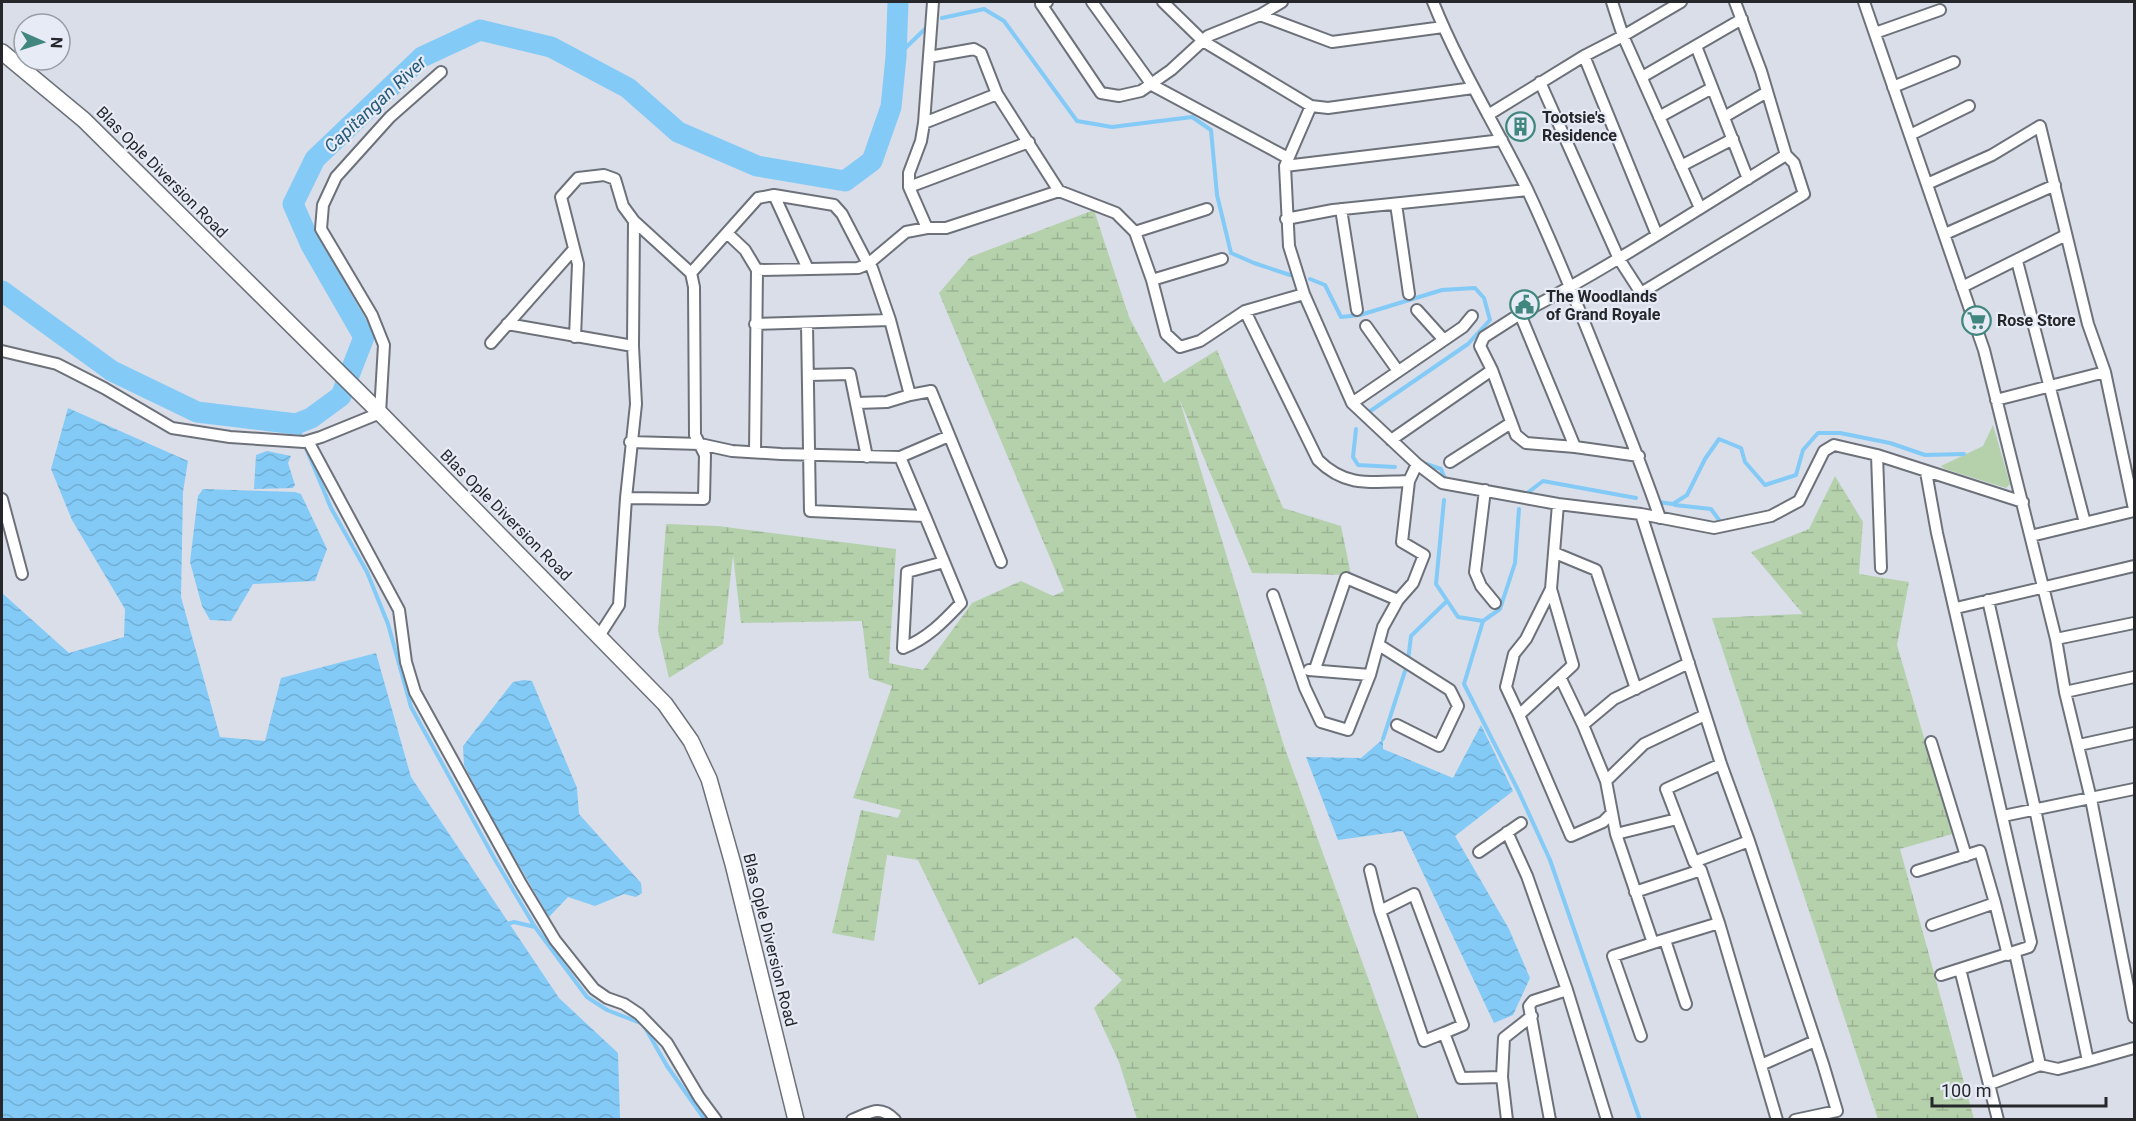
<svg xmlns="http://www.w3.org/2000/svg" width="2136" height="1121" font-family="Roboto,sans-serif">
	<style>
		.wetland { fill: url(#wetland-marsh) }
		.park { fill: #b4d1ac }
		.water { fill: url(#water-waves) }
		.lines { fill: none; stroke-linecap: round; stroke-linejoin: round }
		.stream { stroke: #83caf7; stroke-width: 4 }
		.river { stroke: #83caf7; stroke-width: 21 }
		.street-casing { stroke: #6d717a; stroke-width: 14 }
		.secondary-casing { stroke: #6d717a; stroke-width: 18 }
		.street { stroke: #fff; stroke-width: 10 }
		.secondary { stroke: #fff; stroke-width: 15 }
		.labels { text-anchor: middle; dominant-baseline: central; stroke-width: 4.5; stroke-linejoin: round; paint-order: stroke }
		.poi-label { font-size: 16px; font-weight: bold; fill: #25272b; stroke: #e6ebf6; text-anchor: start }
		.street-label { font-size: 16px; fill: #25272b; stroke: #e6ebf6 }
		.water-label { font-size: 18px; font-style: italic; fill: #255a79; stroke: #e6ebf6 }
	</style>
	<defs>
		<pattern id="wetland-marsh" width="20" height="14" patternUnits="userSpaceOnUse" patternTransform="scale(1.5)"><rect width="20" height="14" fill="#b4d1ac"/><path d="M1 5h8M5 5V1M11 12h8M15 12V8" fill="none" stroke="#9bb394"/></pattern>
		<pattern id="water-waves" width="16" height="10" patternUnits="userSpaceOnUse" patternTransform="scale(1.5)"><rect width="16" height="10" fill="#83caf7"/><path d="M0 5q4-4 8 0t8 0" fill="none" stroke="#71aed4"/></pattern>
	</defs>
	<rect width="100%" height="100%" fill="#d9dee9"/>
	<path class="wetland" d="M1094 210 1129 317 1164 383 1217 350 1283 508 1341 526 1351 575 1252 573 1179 398 1283 743 1419 1119H1137L1119 1062 1094 1008 1122 980 1076 937 979 985 918 860 887 855 874 941 832 933 861 810 898 818 901 810 853 798 892 686 869 678 862 621 741 623 733 555 723 644 669 678 658 631 666 524 718 526 896 549 889 663 923 670 972 603 1021 581 1053 596 1064 591 939 293 970 257Z
		M1835 476 1863 522 1859 574 1909 582 1897 645 1952 834 1900 849 1974 1119H1878L1712 618 1803 614 1751 552 1809 529Z"/>
	<path class="park" d="M1993 425 2010 484 2006 488 1945 469 1941 466 1983 446Z"/>
	<path class="water" d="M68 408 188 461 183 492 181 597 220 737 265 741 281 678 376 653 411 777 559 998 618 1053 620 1119H2V593L69 653 124 637 125 609 72 520 51 469Z
		M267 451 291 456 288 463 295 485 293 488 254 489 256 455Z
		M203 489 295 492 301 494 327 549 315 581 253 584 231 621 210 620 202 606 190 562 198 496Z
		M524 680 532 681 577 788 579 814 641 883 642 893 636 897 624 894 595 906 568 897 549 917 491 817 464 765 463 746 513 682Z
		M1481 725 1513 791 1455 836 1509 929 1530 978 1513 1015 1494 1023 1403 831 1338 840 1306 757 1361 758 1383 739V749L1453 778Z"/>
	<g class="lines">
		<path class="stream" d="M942 18 984 9 1004 21 1077 121 1112 127 1192 117 1211 130 1217 195 1231 253 1254 263 1290 275
			M896 57 925 29
			M1310 279 1325 285 1341 317 1360 315 1442 290 1475 288 1484 298 1490 320 1468 344 1366 414
			M296 424 331 508 367 572 388 624 411 707 494 858 535 927 587 997 607 1010 643 1024 667 1066 705 1120
			M1356 429 1353 457 1358 465 1395 467
			M1420 462 1441 469 1446 481
			M1526 494 1543 481 1636 498
			M1444 500 1436 584 1458 617 1483 621 1500 609 1515 563 1519 509
			M1658 502 1673 504 1687 495 1705 459 1719 439 1741 448 1745 462 1765 485 1796 475 1803 450 1818 433H1840L1890 443 1925 455 1964 454
			M1675 505 1711 509 1722 524
			M1483 621 1464 684 1518 790 1550 860 1640 1120
			M1408 661 1411 636 1447 601
			M1383 739 1405 671
			M504 925 514 922 535 927"/>
		<path class="river" d="M2 291 112 371 197 412 296 424 311 418 341 396 364 337 311 245 293 204 315 159 422 57 480 30 551 47 628 88 678 132 757 166 845 181 872 161 891 107 896 57 898 2"/>
		<defs>
			<path id="street" d="M933 2 924 123 921 141 909 173V187L927 228H946L1059 191
				M1047 2 1041 4 1101 93 1119 96 1141 91 1171 70 1208 36 1260 15 1282 2
				M1092 2 1152 85 1288 158
				M1163 2 1203 41 1311 106 1328 108 1473 88
				M1433 2C1459 67 1496 126 1527 189 1550 238 1571 289 1591 339 1615 399 1639 457 1660 518
				M1612 2 1623 36 1700 208
				M1864 2 1984 350 2056 639 2065 692 2091 799 2134 1017
				M1260 15 1332 42 1443 27
				M1875 33 1940 10
				M1696 46 1748 179
				M1584 56 1657 235
				M929 57 974 49 981 53 997 94 1059 191 1116 213 1135 232 1152 280 1166 334 1180 347 1200 341 1245 311 1304 294
				M1642 77 1742 19
				M1540 82 1619 259 1641 293 1804 194 1794 163 1786 155 1761 71 1735 2
				M1893 87 1954 62
				M1311 106 1285 166 1289 246 1304 294 1352 403 1417 464 1442 483 1558 504 1641 514
				M1488 115 1584 56 1623 36 1681 2
				M1659 117 1712 88
				M1724 117 1767 92
				M924 123 997 94
				M1910 135 1969 106
				M1285 166 1502 140
				M1681 166 1733 139
				M1927 184 1992 155 2040 126 2088 324 2105 372
				M909 187 1029 142
				M774 195 808 269
				M1396 204 1409 294
				M1341 209 1357 310
				M1286 219 1333 210 1527 190
				M1135 232 1207 209
				M727 233 745 250 757 270 755 452
				M1945 234 2055 185
				M2017 261 2085 523
				M757 270 858 268 868 264 906 232 927 228
				M691 273 758 198 774 195 834 205 842 214 868 264 872 268 890 320 910 395 931 391 1001 562
				M1152 280 1222 259
				M1962 287 2066 235
				M1417 310 1444 340
				M1245 311 1318 460C1346 488 1372 482 1409 481L1417 464
				M1520 314 1484 337 1480 346 1492 370 1516 435 1526 443 1575 447
				M507 324 633 346
				M755 324 890 320
				M807 324 810 511 925 516 961 603C943 622 928 638 903 648L907 572 944 562
				M1366 326 1398 371
				M575 337 578 264 561 197 578 178 604 175 615 179 623 206 634 221 691 273 694 287 695 435 705 455 704 499 626 498
				M491 343 574 249
				M2 351 57 364 104 388 172 428 230 437 304 442 321 437 380 413 384 345 372 315 321 229 323 205 336 177 390 117 441 72
				M808 375 850 374 867 457
				M1996 400 2105 372 2134 509
				M857 403 887 402 910 395
				M1352 403 1463 327 1472 316
				M1391 440 1492 370
				M308 441 399 610 406 662 415 692 520 882 555 940 594 989 607 998 624 1004 639 1014 667 1043 699 1097 716 1120
				M630 442 700 444 732 451 781 454 900 457 949 436
				M1877 455 1881 568
				M1639 456 1575 447 1520 314C1612 266 1698 209 1786 155
				M900 457 925 516
				M1450 462 1511 423
				M1926 472 1937 533 2031 942 2029 947 1941 975
				M1485 490 1475 572 1481 586 1495 603
				M2 499 22 574
				M1558 504 1551 589 1573 665 1519 715 1571 836 1603 822 1611 814
				M2031 536 2134 511
				M1555 553 1596 570 1636 689
				M1273 595 1305 688 1321 722 1348 730 1370 675 1383 627 1398 600 1413 583 1424 555 1402 542 1409 481
				M1988 600 2035 809 2088 1061 2134 1048
				M1956 608 2134 566
				M599 636 619 605 626 498 636 404 633 346 634 221
				M2056 639 2134 623
				M1379 645 1450 690 1458 706 1439 746 1397 725
				M1315 669 1346 578 1398 600
				M1309 670 1370 675
				M1560 677 1583 725 1606 781 1616 834 1653 943 1719 923
				M2065 692 2134 677
				M1519 715 1506 687 1514 654 1526 639 1551 589
				M1583 725 1614 699 1689 663
				M1931 742 1966 856
				M2079 745 2134 733
				M1721 764 1666 789 1694 862 1701 870 1719 923 1777 1120
				M1606 781 1644 744 1705 715
				M2003 816 2134 789
				M1507 832 1527 876 1567 990
				M1616 834 1677 819
				M1479 852 1521 823
				M1694 862 1749 841
				M1370 870 1380 911 1424 1041 1444 1033 1461 1078 1502 1077
				M1917 871 1980 851 1995 903 2008 955
				M1635 892 1701 870
				M1380 911 1414 894 1463 1025 1444 1033
				M1932 925 1995 903
				M1665 940 1686 1004
				M2015 953 2040 1065 2058 1069 2088 1061
				M1960 969 1998 1120
				M1641 1036 1613 956 1653 943
				M1761 1065 1815 1041
				M1990 1084 2040 1065
				M852 1120C870 1113 879 1104 895 1120
				M1507 1120 1502 1077 1504 1038 1532 1016
				M1550 1120 1529 1006 1533 1001 1567 990 1607 1120
				M1795 1120 1837 1111 1823 1064 1749 841 1721 764 1641 514 1714 528 1771 516 1799 501 1824 451 1834 445 1877 455 2023 502"/>
			<path id="secondary" d="M2 52 84 120 380 413 665 704 691 741 709 779 733 864 796 1120"/>
		</defs>
		<use href="#street" class="street-casing"/>
		<use href="#secondary" class="secondary-casing"/>
		<use href="#street" class="street"/>
		<use href="#secondary" class="secondary"/>
	</g>
	<defs>
		<symbol id="building-ring" viewBox="-11 -11 22 22"><circle r="9.5" fill="#e6ebf6" stroke="#41877f" stroke-width="1.5"/><path d="M-4-6H4V6H1V3H-1V6H-4ZM-2.5-4.3h1.7v1.8h-1.7ZM.8-4.3h1.7v1.8H.8ZM-2.5-1h1.7V.8h-1.7ZM.8-1h1.7V.8H.8Z" fill="#41877f"/></symbol>
		<symbol id="civic-ring" viewBox="-11 -11 22 22"><circle r="9.5" fill="#e6ebf6" stroke="#41877f" stroke-width="1.5"/><path d="M-.6-6.5H3V-4.5H.6V-3L4-1V1h2V6H-6V1h2V-1L-.6-3ZM-1.2 2.5V6h2.4V2.5Z" fill="#41877f"/></symbol>
		<symbol id="supermarket-ring" viewBox="-11 -11 22 22"><circle r="9.5" fill="#e6ebf6" stroke="#41877f" stroke-width="1.5"/><path d="M-6-5.5h2.5l.6 2H6L4.5 2H-2.5L-4.4-4H-6ZM-1.5 3.2a1.3 1.3 0 1 0 .1 0ZM3 3.2a1.3 1.3 0 1 0 .1 0Z" fill="#41877f"/></symbol>
	</defs>
	<g fill-rule="evenodd">
		<use href="#building-ring" x="1504" y="110" width="33" height="33"/>
		<use href="#civic-ring" x="1508" y="288" width="33" height="33"/>
		<use href="#supermarket-ring" x="1960" y="304" width="33" height="33"/>
	</g>
	<g class="labels">
		<g class="poi-label">
			<text x="1542" y="117">Tootsie's<tspan x="1542" dy="18">Residence</tspan></text>
			<text x="1546" y="296">The Woodlands<tspan x="1546" dy="18">of Grand Royale</tspan></text>
			<text x="1997" y="320">Rose Store</text>
		</g>
		<g class="street-label">
			<text transform="translate(162 172) rotate(45)">Blas Ople Diversion Road</text>
			<text transform="translate(506 515) rotate(45)">Blas Ople Diversion Road</text>
			<text transform="translate(770 940) rotate(76)">Blas Ople Diversion Road</text>
		</g>
		<g class="water-label">
			<text transform="translate(375 104) rotate(-43)">Capitangan River</text>
		</g>
	</g>
	<rect width="2136" height="1121" fill="none" stroke="#25272b" stroke-width="6"/>
	<g transform="translate(42 42) rotate(93)"><circle r="28" fill="#e6ebf6" stroke="#999da5" stroke-width="1.5"/>
	<path d="M0-4.5L10 22L0 15L-10 22Z" fill="#41877f"/>
	<text y="-9" font-size="16" font-weight="bold" text-anchor="middle" fill="#25272b">N</text>
	</g>
	<path d="M1932 1097v9h174v-9" fill="none" stroke="#25272b" stroke-width="3"/>
	<text x="1941" y="1097" font-size="18" fill="#25272b" stroke="#e6ebf6" stroke-width="4.5" paint-order="stroke">100 m</text>
</svg>
